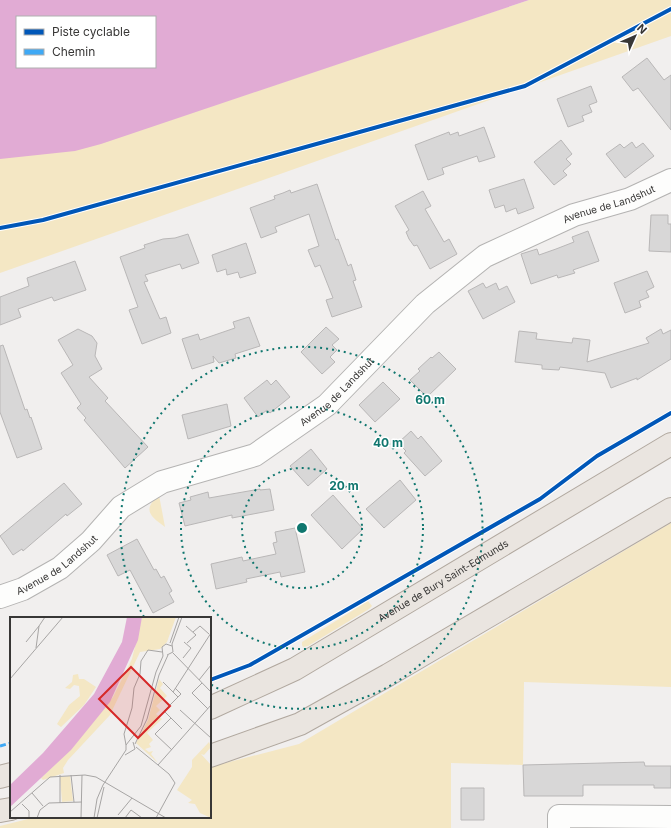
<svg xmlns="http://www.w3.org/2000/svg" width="671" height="828" font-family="Inter,sans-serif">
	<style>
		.green { fill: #f4e7c4 }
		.water { fill: #e1abd4; fill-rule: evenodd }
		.building { fill: #d8d7d7; stroke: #b9b7b7 }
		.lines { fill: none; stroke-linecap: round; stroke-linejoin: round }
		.minor-casing { stroke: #b4b3b2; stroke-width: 24 }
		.major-casing { stroke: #b1a89f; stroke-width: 24 }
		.minor { stroke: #fdfdfc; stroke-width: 22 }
		.major { stroke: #eae5e0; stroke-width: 22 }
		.quiet { stroke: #3fa9f5; stroke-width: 3; stroke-dasharray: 6 3; stroke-linecap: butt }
		.cycleway-casing { stroke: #fff; stroke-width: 6 }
		.cycleway { stroke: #0057b8; stroke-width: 4 }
		.ring { fill: none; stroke: #0f766e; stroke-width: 2; stroke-dasharray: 2 4 }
		.labels { text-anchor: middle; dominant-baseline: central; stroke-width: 3; stroke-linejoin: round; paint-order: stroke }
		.street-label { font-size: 10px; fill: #383736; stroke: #fff }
		.inset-road { fill: none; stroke: #a7a5a4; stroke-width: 1 }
		.view { fill: #d62828; fill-opacity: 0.15; stroke: #d62828; stroke-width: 2 }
		.inset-edge { fill: none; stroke: #383736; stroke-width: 2 }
		.centre { fill: #0f766e; stroke: #fff; stroke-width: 2 }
		.ring-label { font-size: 12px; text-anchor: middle; font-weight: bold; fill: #0f766e; stroke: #fff; stroke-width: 3; stroke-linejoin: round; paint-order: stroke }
	</style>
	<rect width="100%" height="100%" fill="#f1efee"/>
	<path class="green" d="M529 0H671V36L0 273V143L161 123Z
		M159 495 165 527C150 516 142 510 159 495Z
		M671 523V687L524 682 523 765 451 763V828H0V826L36 817H210V767L299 744Z
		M368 601 372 606 369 609 308 646 303 647 302 645V642Z"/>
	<path class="water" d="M0 0H529L101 144 75 151 0 159ZM17 17H155V67H17Z"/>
	<path class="building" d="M647 58 664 80 671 75V130L638 88 633 91 622 77Z
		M591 86 597 102 589 105 592 112 582 116 584 121 568 127 557 99Z
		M484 127 495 157 479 162 477 156 442 168 444 174 428 180 415 145 449 132 450 135 458 132 459 136Z
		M561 140 572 154 566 159 571 164 563 171 567 175 554 185 534 162Z
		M632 142 636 148 643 143 654 156 625 178 606 154 620 144 624 148Z
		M524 179 534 208 518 214 516 208 506 212 504 205 495 208 489 190Z
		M317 184 336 240 338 239 348 266 351 264 356 280 353 281 362 307 332 317 326 300 333 298 320 265 315 267 308 250 319 246 309 214 275 227 277 232 261 238 250 208 275 199 274 196 283 193 290 190 291 193Z
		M423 191 431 206 425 209 444 242 449 239 457 254 430 269 417 245 414 246 409 239 406 232 409 230 395 206Z
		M651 215H668V224H671V252L649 251Z
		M588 231 599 261 573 270 575 273 558 278 557 275 531 284 521 254 537 249 539 255 556 249 574 242 572 237Z
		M188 234 199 263 182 269 180 264 145 275 148 281 144 282 160 319 166 317 171 333 142 344 129 310 138 307 120 257 145 248 144 245 163 239 175 238Z
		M246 243 256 273 240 278 238 272 227 275 226 269 217 272 212 255Z
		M75 261 86 290 54 301 52 297 18 309 21 317 0 325V297L29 286 27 278Z
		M647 271 654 287 646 291 649 297 639 301 641 307 625 313 614 283Z
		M483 283 486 288 496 283 499 290 507 286 515 302 483 319 468 291Z
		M249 317 260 346 235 354 236 358 219 363 213 356 214 362 192 369 182 339 198 334 200 340 235 328 233 322Z
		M326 327 339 339 332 345 337 350 330 357 335 362 322 374 301 352Z
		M78 329 92 336 97 343 95 356 102 369 89 377 108 398 105 401 148 447 125 468 84 420 86 418 77 408 81 404 61 373 73 365 58 340Z
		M661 329 663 334 671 330V359L637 380V378L611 388 605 373 560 367 559 370 542 369V365L515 362 519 331 537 333 536 339 572 343 573 338 590 340 587 362 649 343 646 338Z
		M3 345 25 410 27 409 30 418 31 417 42 449 17 458 0 412V346Z
		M439 352 456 369 427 397 410 380 420 371 418 369 431 357 432 358Z
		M267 380 271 385 276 380 290 397 270 413 267 410 258 417 244 398Z
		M383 382 400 399 375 422 359 405Z
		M227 404 231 426 188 439 182 415Z
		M411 431 418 439 421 436 442 461 425 476 404 453 406 451 398 443Z
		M311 449 327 469 308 486 290 466Z
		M400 480 416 500 384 528 366 509Z
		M64 483 82 504 67 516 66 514 23 551 22 549 13 555 0 536Z
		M260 489V490L270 489 274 510 232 518V515L185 526 179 503 191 500 190 497 208 492 209 498Z
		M333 495 363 529 342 549 311 515Z
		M295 528 305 572 281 577 280 572 246 579 247 582 216 589 211 564 242 557 243 561 276 554 273 543 277 542 275 532Z
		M137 539 154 570 156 569 161 578 164 576 172 591 169 593 174 602 153 613 130 570 118 576 107 555Z
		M644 762 645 766H671V788H654V785H583V796H524L523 765Z
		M461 788H484V820H461Z"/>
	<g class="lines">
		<defs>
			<g id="minor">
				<path id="s1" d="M0 597 23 589 60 568 91 541 121 507 162 482 255 455 327 405 425 304 485 256 574 215 630 199 671 180"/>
				<path d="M559 828V816L671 817"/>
			</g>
			<g id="major">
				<path id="s2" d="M210 708 295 669 671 444"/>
				<path d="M210 756 300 724 388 675 671 509"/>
				<path d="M0 777 11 774"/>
				<path d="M0 811 11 809"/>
			</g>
		</defs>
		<use href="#minor" class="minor-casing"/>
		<use href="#major" class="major-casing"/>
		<use href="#minor" class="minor"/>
		<use href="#major" class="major"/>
		<path class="quiet" d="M0 746 11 743"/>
		<defs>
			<path id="cycleway" d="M0 228 43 220 525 86 671 9
				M210 680 250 665 540 499 597 456 671 413"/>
		</defs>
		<use href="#cycleway" class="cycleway-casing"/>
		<use href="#cycleway" class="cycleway"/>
	</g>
	<g class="ring">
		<circle cx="302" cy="528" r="60"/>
		<circle cx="302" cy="528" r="121"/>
		<path d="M144 617A181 181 0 1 1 210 684"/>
	</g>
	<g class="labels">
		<g class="street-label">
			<text stroke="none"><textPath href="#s1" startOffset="738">Avenue de Landshut</textPath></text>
			<text stroke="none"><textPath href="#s1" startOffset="402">Avenue de Landshut</textPath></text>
			<text stroke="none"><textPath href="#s1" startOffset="66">Avenue de Landshut</textPath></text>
			<text stroke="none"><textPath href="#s2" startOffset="266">Avenue de Bury Saint-Edmunds</textPath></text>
		</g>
	</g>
	<g transform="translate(10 617)">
		<rect width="201" height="201" fill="#f1efee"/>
		<path d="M132 0H166L157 25 150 32 130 35 100 98 58 143 53 151 54 156 33 163 31 161 61 132 103 80 122 42ZM68 57 69 62H74L86 70 74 88 51 110 47 107 59 88 70 79 69 69 64 68 60 72 55 71 62 65 63 58ZM149 62 153 67 150 71 157 79 146 89 150 93 146 97 152 102 137 116 143 123 139 127 141 130 135 132 139 135 143 134 141 137 148 146 126 126 138 103ZM199 125 201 130 194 138 191 137 201 148V201L190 196 185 187 178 186 182 183 167 173 182 150V143ZM60 159 63 184 52 185 50 160Z" fill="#f4e7c4"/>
		<path d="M117 0H132L128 23 100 85 61 133 0 190V168L33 136 84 77 112 25Z" fill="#e1abd4"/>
		<path class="inset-road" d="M176 9 186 18 177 26M183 15 190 9 199 17M16 25 29 9M160 26 169 0M26 31 29 9 35 0M163 36 201 75M157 38 163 35 162 27 172 0M173 41 181 31 174 25M0 62 53 0M189 63 201 48M153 65 168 80 171 77 165 71M192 66 182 76 198 92M163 75 201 16M168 80 154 94 172 112M170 93 201 121M161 101 145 117 162 133M125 127 137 102 149 58 158 38M116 128 114 117 122 91 124 71 130 57 131 44 138 33 152 35M126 130 159 157 165 166 146 201M115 138 125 132 123 125M148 148 201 88M61 158 64 185M22 176 33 189M50 186V158M12 187 19 194V201M0 195 40 160 75 158 86 160 156 201M108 198 122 181M27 201 30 193 39 186 72 185M71 201 72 158M84 201 87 182 93 168 116 133V128L131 109 146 55 153 39 152 30 156 27 162 29M87 201 94 170M115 201 121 193 132 201"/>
		<path class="view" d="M121 50 160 89 128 121 89 82Z"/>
		<rect width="201" height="201" class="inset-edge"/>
	</g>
	<circle cx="302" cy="528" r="6" class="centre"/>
	<g class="ring-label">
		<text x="430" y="404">60 m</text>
		<text x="388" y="447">40 m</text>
		<text x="344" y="490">20 m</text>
	</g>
	<rect x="16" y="16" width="140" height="52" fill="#ffffff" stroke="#afafaf"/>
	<rect x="24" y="29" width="20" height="6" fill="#0057b8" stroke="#afafaf"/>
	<text x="52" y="36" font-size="12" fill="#383736">Piste cyclable</text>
	<rect x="24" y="49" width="20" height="6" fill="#3fa9f5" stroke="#afafaf"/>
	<text x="52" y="56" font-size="12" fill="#383736">Chemin</text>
	<g transform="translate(635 36) rotate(45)" stroke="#ffffff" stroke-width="3" paint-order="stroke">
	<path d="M0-3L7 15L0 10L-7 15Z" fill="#383736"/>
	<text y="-6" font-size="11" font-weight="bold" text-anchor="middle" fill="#383736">N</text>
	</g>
</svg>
